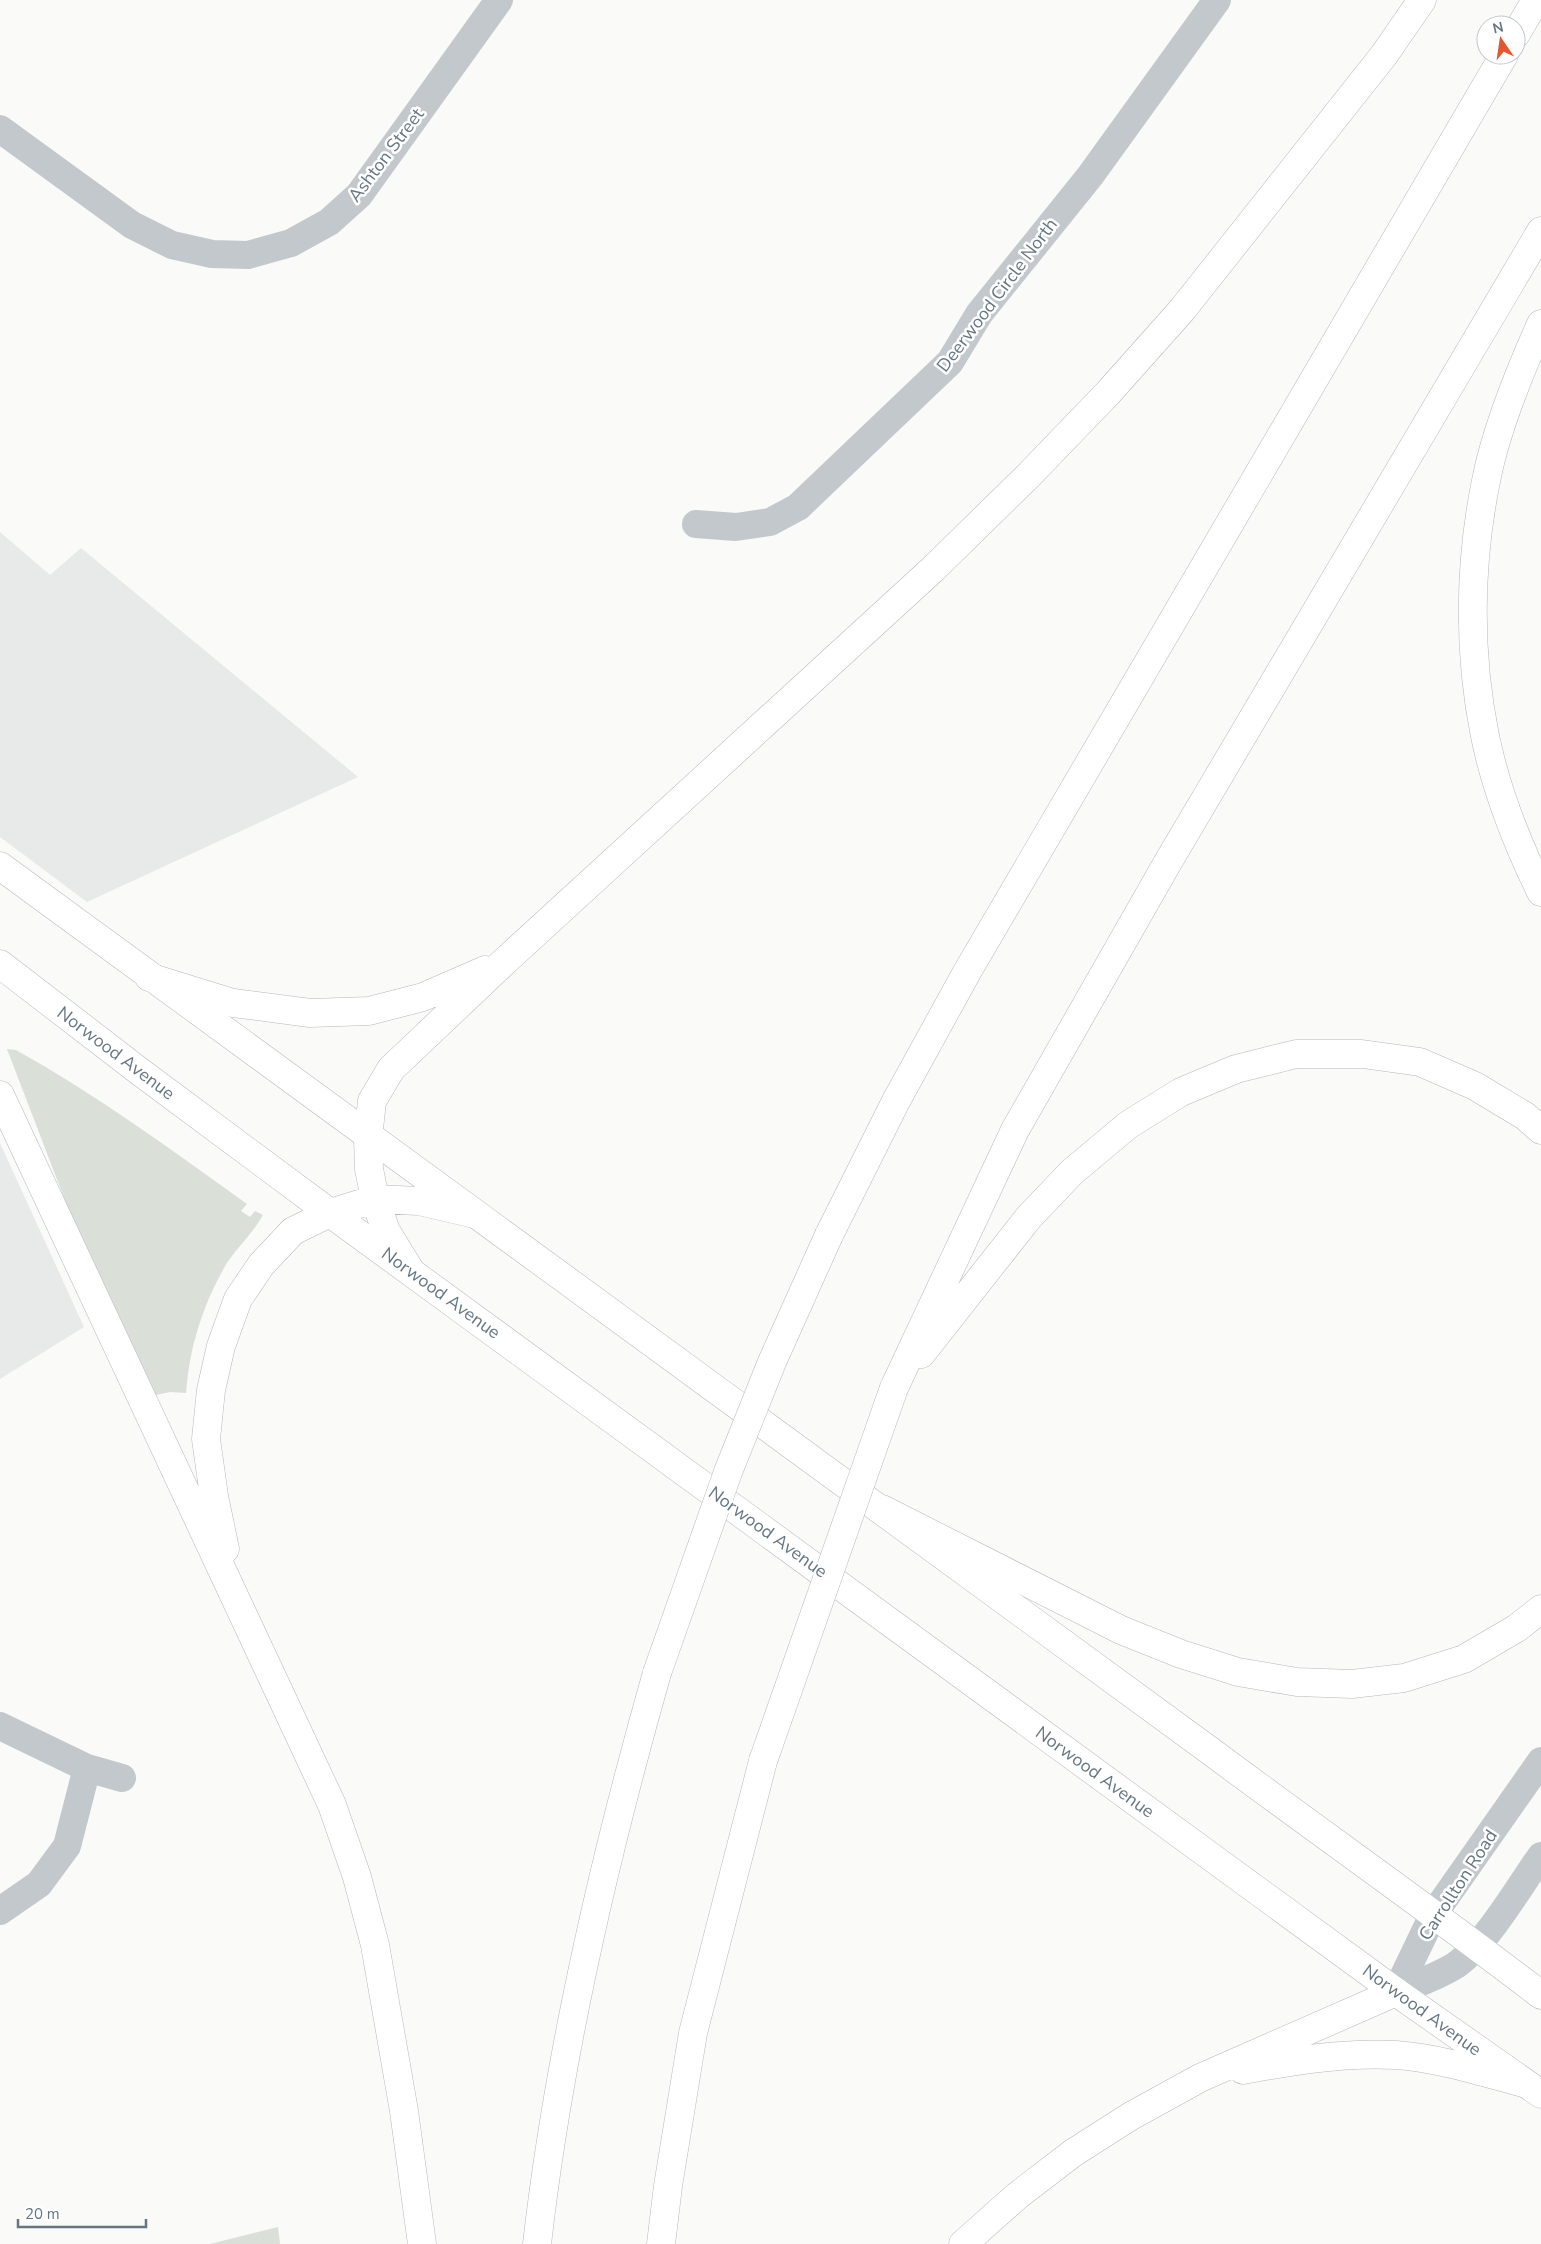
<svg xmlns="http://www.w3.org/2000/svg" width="1541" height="2244" font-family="'Nunito Sans',sans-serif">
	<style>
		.built { fill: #e8e9e9 }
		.green { fill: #dadfd7 }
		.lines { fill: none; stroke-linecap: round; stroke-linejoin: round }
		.major-casing { stroke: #b5babe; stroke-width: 29 }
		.highway-casing { stroke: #b4b9bd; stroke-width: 29 }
		.minor { stroke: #c3c8cc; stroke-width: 28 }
		.major { stroke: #fff; stroke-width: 28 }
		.highway { stroke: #fff; stroke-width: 28 }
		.highway-bridge-casing { stroke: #b4b9bd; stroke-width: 29; stroke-linecap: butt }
		.highway-bridge { stroke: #fff; stroke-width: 28 }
		.labels { text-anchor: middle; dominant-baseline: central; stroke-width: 5; stroke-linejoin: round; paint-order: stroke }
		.street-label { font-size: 18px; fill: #657683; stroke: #fff }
	</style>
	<rect width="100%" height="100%" fill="#fafaf8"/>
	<path class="built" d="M0 532 50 575 81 548 358 777 87 902 0 837Z
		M0 1143 84 1327 0 1379Z"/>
	<path class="green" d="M7 1049 16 1050C97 1095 172 1150 247 1204L241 1211 250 1217 255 1211 263 1215C252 1235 235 1249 224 1268 202 1307 189 1349 186 1393L170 1392 156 1395 66 1203Z
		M278 2227 280 2244H210Z"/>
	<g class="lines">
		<defs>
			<path id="major" d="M0 866C401 1163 807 1454 1209 1750 1319 1832 1432 1911 1541 1995
				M0 964 139 1071 330 1213 1396 1992 1541 2094"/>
			<path id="highway" d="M1516 34 1536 0
				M1541 324C1519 373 1496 429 1486 481 1469 564 1468 653 1485 736 1496 790 1517 843 1541 892
				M149 977 233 1003 310 1013 369 1011 423 997 485 970
				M0 1095 332 1805 357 1877 375 1945 404 2111 422 2244
				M829 1235 896 1101 967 972 1504 55
				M410 1270 386 1231 375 1199 369 1169 368 1138 372 1101 391 1069 505 961 933 569 1029 475 1108 393 1182 310 1384 55 1422 0
				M921 1354 1029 1217 1072 1172 1128 1125 1181 1092 1236 1069 1296 1054H1362L1420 1062 1475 1086 1525 1116 1541 1130
				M894 1388 1015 1130 1168 862 1541 231
				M882 1509 1121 1630 1181 1654 1238 1672 1297 1682 1352 1684 1404 1678 1464 1659 1517 1628 1541 1609
				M225 1549 214 1496 206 1439 211 1390 221 1346 238 1299 261 1265 293 1231 330 1213 375 1199 419 1201 475 1214
				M1243 2070C1292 2061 1345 2052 1396 2055 1438 2058 1482 2072 1523 2083
				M537 2244C559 2051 604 1859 657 1673
				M661 2244 668 2186 693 2033 763 1761
				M963 2244 1017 2196 1073 2153 1131 2116 1200 2078 1396 1992"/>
		</defs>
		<use href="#major" class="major-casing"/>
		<use href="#highway" class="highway-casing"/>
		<path class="minor" d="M0 129 132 225 172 245 212 254 248 255 291 243 329 222 359 195 499 0
			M696 524 736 527 770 522 798 507 950 362 979 314 1090 176 1217 0
			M0 1726 87 1768 122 1778
			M0 1911 39 1884 67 1846 87 1768
			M1396 1992 1433 1915 1541 1761
			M1396 1992C1416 1984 1437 1977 1456 1965 1486 1944 1519 1887 1541 1856"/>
		<use href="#major" class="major"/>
		<use href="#highway" class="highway"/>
		<defs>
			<path id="highway-bridge" d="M657 1673 728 1472 772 1362 829 1235
				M763 1761 894 1388"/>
		</defs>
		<use href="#highway-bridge" class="highway-bridge-casing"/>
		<use href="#highway-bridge" class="highway-bridge"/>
	</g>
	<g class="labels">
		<g class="street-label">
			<text transform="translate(386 155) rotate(-53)">Ashton Street</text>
			<text transform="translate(997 295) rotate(-53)">Deerwood Circle North</text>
			<text transform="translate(116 1053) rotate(37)">Norwood Avenue</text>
			<text transform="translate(441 1293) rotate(36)">Norwood Avenue</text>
			<text transform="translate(768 1532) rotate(36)">Norwood Avenue</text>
			<text transform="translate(1095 1772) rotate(36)">Norwood Avenue</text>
			<text transform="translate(1458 1885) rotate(-57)">Carrollton Road</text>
			<text transform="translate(1422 2010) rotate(36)">Norwood Avenue</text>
		</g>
	</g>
	<g transform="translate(1501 40) rotate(347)"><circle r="24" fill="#ffffff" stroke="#c1c8cd"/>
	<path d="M0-4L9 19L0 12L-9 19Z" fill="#e4572e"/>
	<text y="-8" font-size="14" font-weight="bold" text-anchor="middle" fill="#657683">N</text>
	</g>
	<path d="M18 2219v8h128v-8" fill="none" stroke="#657683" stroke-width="2.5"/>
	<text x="25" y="2219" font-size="15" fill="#657683" stroke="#ffffff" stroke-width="4" paint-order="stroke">20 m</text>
</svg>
